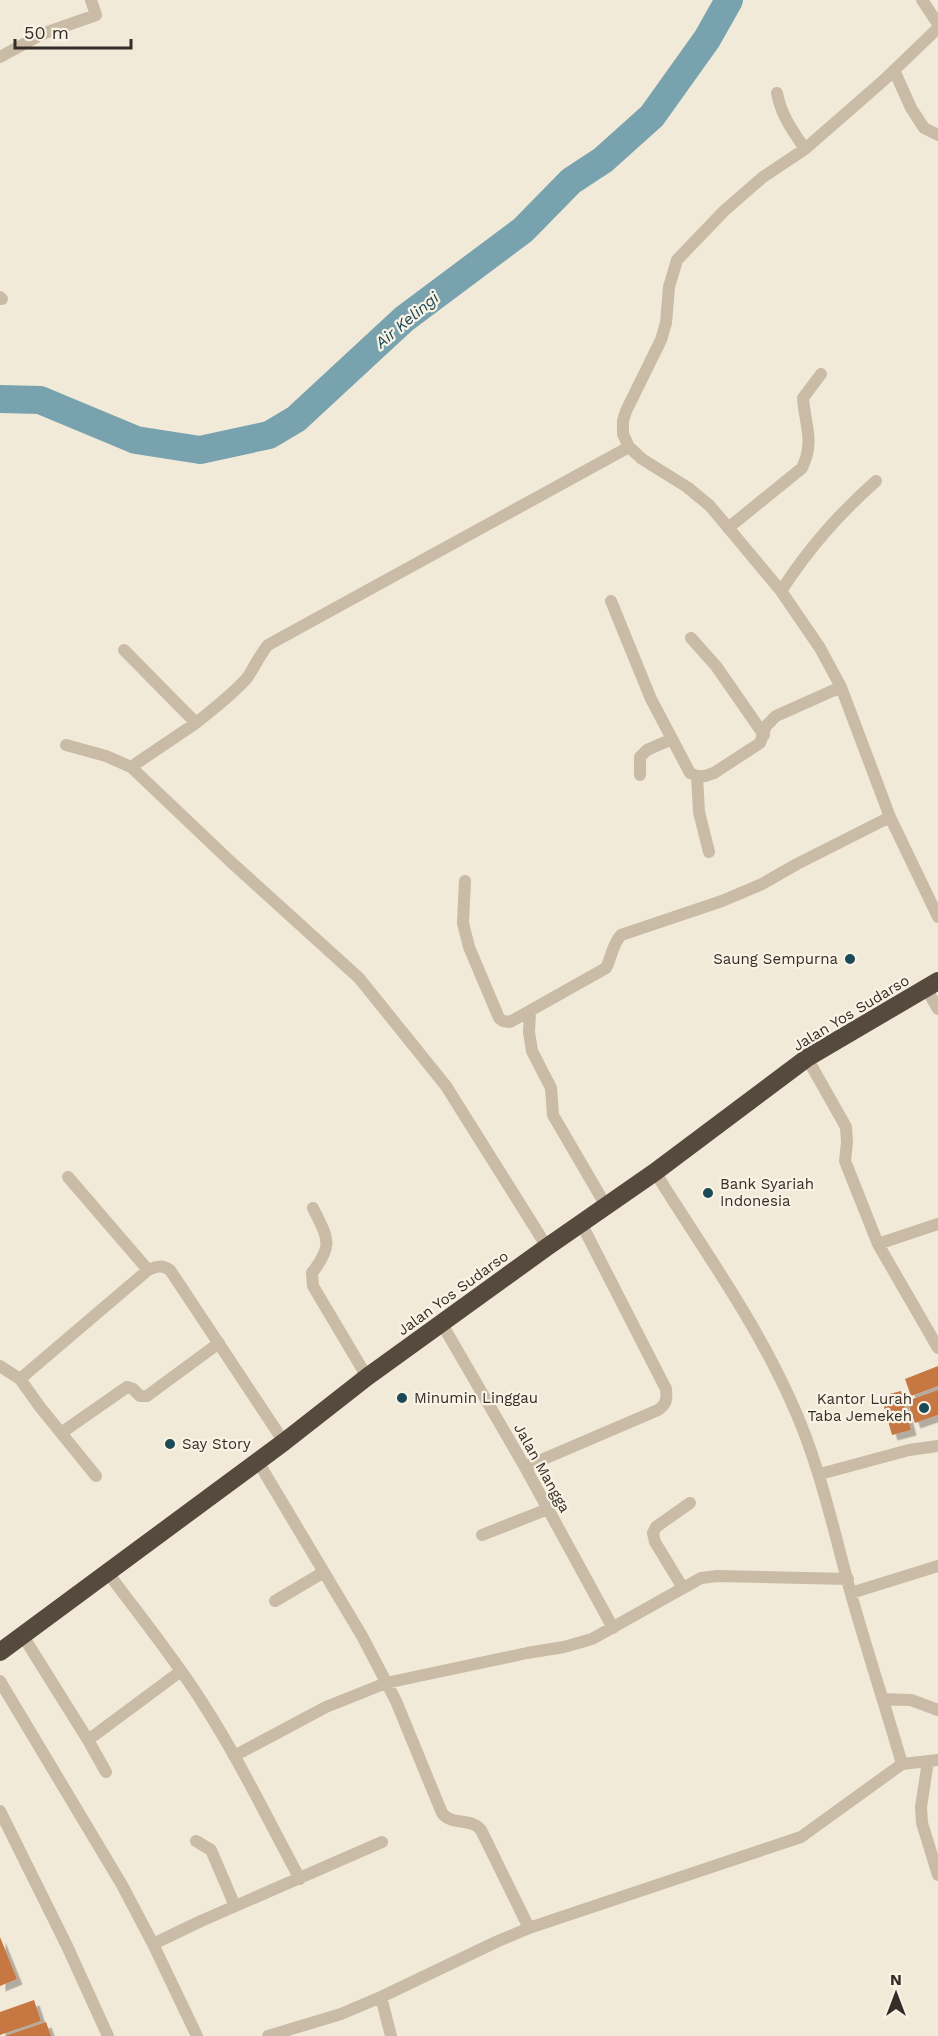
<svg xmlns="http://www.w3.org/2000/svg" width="938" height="2036" font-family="'Work Sans',sans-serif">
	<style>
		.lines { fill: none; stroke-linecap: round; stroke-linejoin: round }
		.river { stroke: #78a3ae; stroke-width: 28 }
		.building { fill: #c67743; filter: url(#shadow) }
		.street { stroke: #c9bba5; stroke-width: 12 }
		.highway { stroke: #56493e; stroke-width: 18 }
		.poi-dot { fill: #1c4956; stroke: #f9f3e5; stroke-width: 2 }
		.labels { text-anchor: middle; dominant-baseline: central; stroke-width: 4.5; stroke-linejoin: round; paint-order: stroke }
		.poi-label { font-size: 15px; fill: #352d27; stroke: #f9f3e5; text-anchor: start }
		.street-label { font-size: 15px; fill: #352d27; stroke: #f9f3e5 }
		.water-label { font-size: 16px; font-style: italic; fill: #1c4956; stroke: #f9f3e5 }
	</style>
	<defs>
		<filter id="shadow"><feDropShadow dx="5.5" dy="5.5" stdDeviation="0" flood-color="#0004"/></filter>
	</defs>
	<rect width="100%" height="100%" fill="#f1ead9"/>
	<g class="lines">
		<path class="river" d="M0 399 40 400 136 440 200 450 269 435 296 419 404 319 523 230 571 181 603 160 652 116 707 39 729 0"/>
	</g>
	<path class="building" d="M938 1366V1386L911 1396 905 1379Z
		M938 1390V1415L915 1423 907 1401Z
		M901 1391 911 1430 892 1435 881 1396Z
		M0 1937 17 1979 0 1986Z
		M34 2000 41 2021 0 2035V2012Z
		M46 2022 51 2036H5Z"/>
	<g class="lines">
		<path class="street" d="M922 0 938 24
			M0 57 42 34 96 15 91 0
			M894 70 911 108 924 128 938 135
			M777 93C781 115 792 130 805 149L763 177 724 211 677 260 669 287 666 323 661 340 626 411 623 421V434L629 447 642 459 687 487 710 506 781 591 820 648 841 687 890 817 938 917
			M805 149 884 80 938 28
			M0 297 2 299
			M728 528 802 468C815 441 805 426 803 398L821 374
			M781 591C809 548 837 516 876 481
			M611 601 651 699 690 773 697 776H705L714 773 760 743 766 726 776 716 841 687
			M691 638 716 666 764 735
			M124 650 196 723C213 709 232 695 247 678 254 668 259 656 268 645L629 447
			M66 745 106 756 131 767 231 862 359 978 446 1086 547 1247
			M131 767 196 723
			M640 775V757L647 750 672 739
			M697 776 699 812 709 852
			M465 881 463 923 469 947 499 1018 503 1021 510 1022 606 968C612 956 612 945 621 935L722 901 762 884 797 864 890 817
			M926 988 938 1009
			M530 1012 529 1032 532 1051 551 1088 553 1115 606 1206
			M807 1058 846 1127 847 1142 845 1161 878 1244 938 1348
			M655 1172C701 1246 754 1319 790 1399 819 1461 833 1528 851 1594 867 1651 886 1708 902 1764
			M68 1177 148 1270
			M313 1208C328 1239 334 1244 312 1273L313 1286 367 1377
			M878 1244 938 1224
			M442 1324 525 1467 613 1628
			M0 1366 20 1379
			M61 1433 127 1387 133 1389 140 1396H147L219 1343
			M257 1460 362 1636 396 1701 442 1813C452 1826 470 1817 481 1830L529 1928
			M525 1467 658 1410C667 1404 667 1399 666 1389L581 1223
			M820 1474 909 1450 938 1446
			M96 1476 40 1407 20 1379 148 1270C157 1266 162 1265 170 1270L284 1442
			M482 1535 548 1509
			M108 1573C140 1616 174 1658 202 1702 239 1759 268 1820 300 1879
			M683 1588 655 1542 653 1533 656 1527 690 1503
			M851 1593 938 1566
			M275 1601 324 1572
			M23 1636 88 1740 106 1772
			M0 1681 122 1885 153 1944 201 1921 382 1842
			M883 1699 911 1700 938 1710
			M88 1740 181 1671
			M234 1756 326 1707 386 1683 527 1653 564 1647 592 1639 701 1578 717 1576 848 1579
			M928 1761 921 1807 922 1823 938 1875
			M0 1811 67 1946 108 2036
			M196 1841 211 1850 235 1906
			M153 1944 197 2036
			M381 1997 391 2036
			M268 2036 341 2014 381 1997 496 1942 529 1928 801 1837 902 1764 938 1760"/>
		<path class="highway" d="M0 1652 284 1442 367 1377 547 1247 655 1172 807 1058 938 981"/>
	</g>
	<g class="poi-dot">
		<circle cx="850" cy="959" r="6"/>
		<circle cx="708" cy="1193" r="6"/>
		<circle cx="402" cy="1398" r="6"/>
		<circle cx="924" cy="1408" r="6"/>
		<circle cx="170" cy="1444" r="6"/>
	</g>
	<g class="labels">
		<g class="poi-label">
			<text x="838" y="959" text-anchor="end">Saung Sempurna</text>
			<text x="720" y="1184">Bank Syariah<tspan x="720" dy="17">Indonesia</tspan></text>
			<text x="414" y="1398">Minumin Linggau</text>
			<text x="912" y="1399" text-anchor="end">Kantor Lurah<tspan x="912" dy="17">Taba Jemekeh</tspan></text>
			<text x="182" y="1444">Say Story</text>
		</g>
		<g class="street-label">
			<text transform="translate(851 1013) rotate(-31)">Jalan Yos Sudarso</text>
			<text transform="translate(453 1293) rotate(-36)">Jalan Yos Sudarso</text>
			<text transform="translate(542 1468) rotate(61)">Jalan Mangga</text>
		</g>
		<g class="water-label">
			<text transform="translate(407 320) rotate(-40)">Air Kelingi</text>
		</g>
	</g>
	<g transform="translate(896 1994)" stroke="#f9f3e5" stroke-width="4.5" paint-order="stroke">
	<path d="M0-4.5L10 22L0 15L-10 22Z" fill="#352d27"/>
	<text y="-9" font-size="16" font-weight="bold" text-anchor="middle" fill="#352d27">N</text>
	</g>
	<path d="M15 39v9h116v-9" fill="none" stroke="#352d27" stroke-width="3"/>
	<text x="24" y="39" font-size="18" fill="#352d27" stroke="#f9f3e5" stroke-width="4.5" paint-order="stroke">50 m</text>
</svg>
